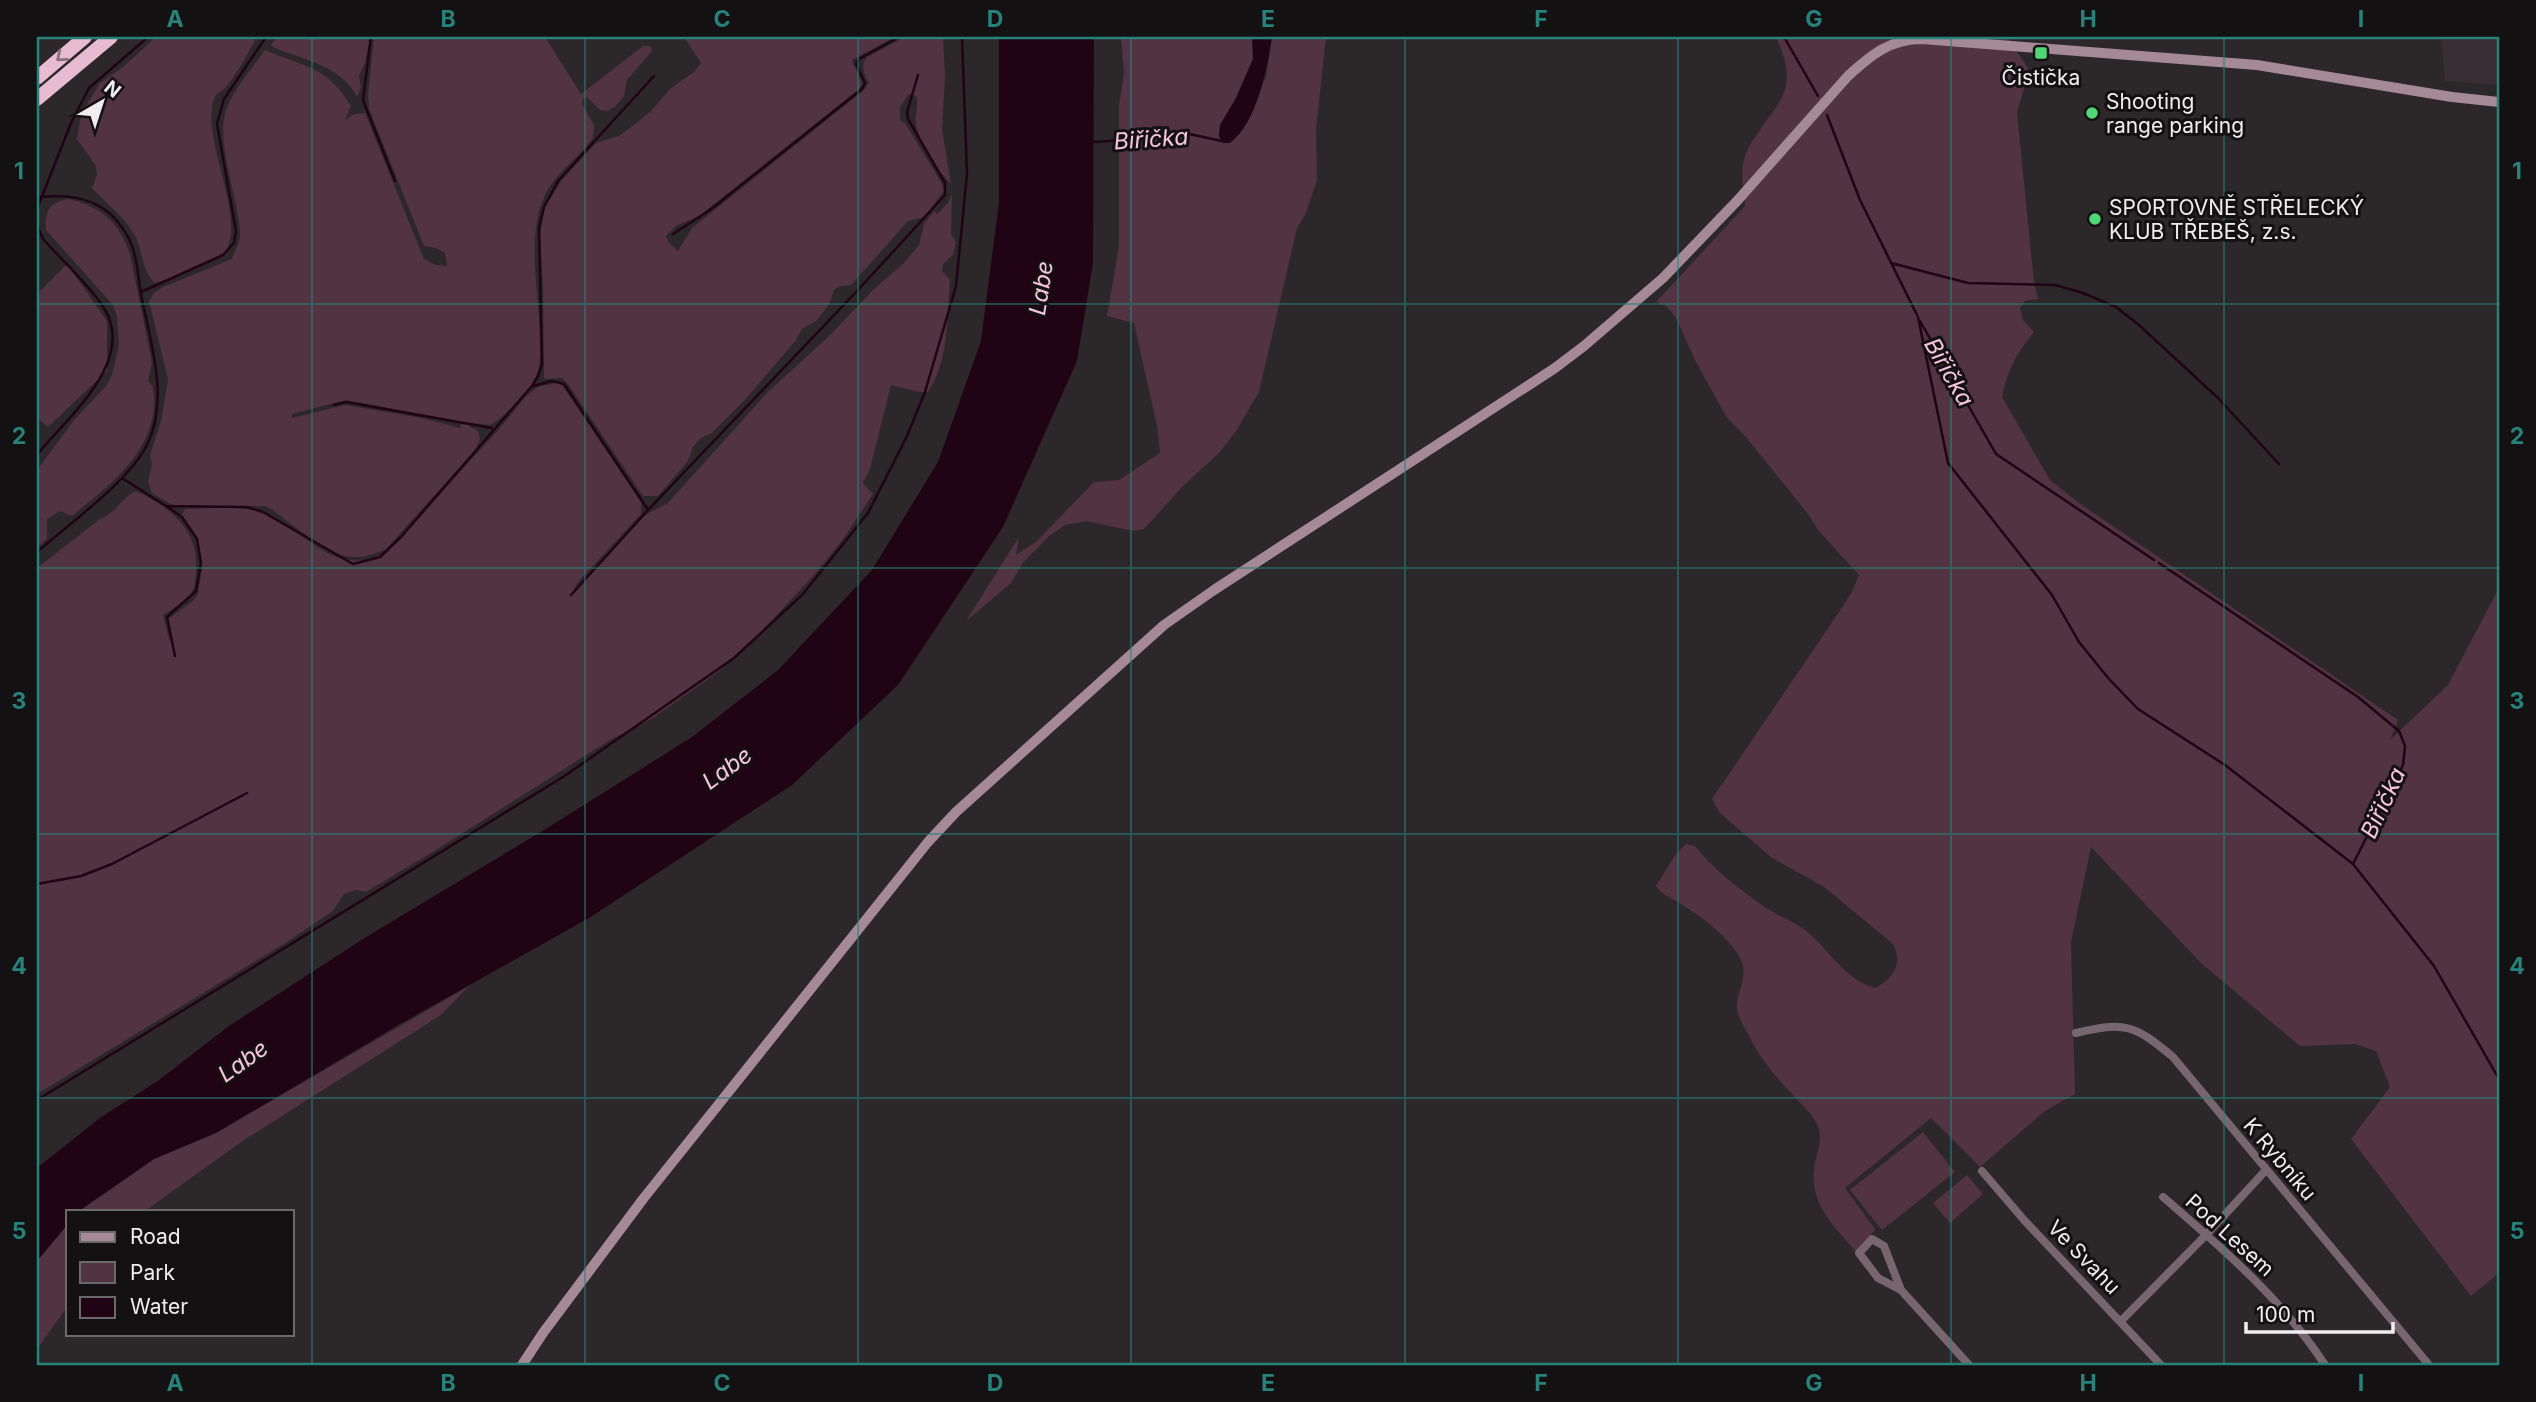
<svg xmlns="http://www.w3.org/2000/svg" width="2536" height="1402" font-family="Inter,sans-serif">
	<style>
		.built { fill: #392e33 }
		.green { fill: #513342; fill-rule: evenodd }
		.water { fill: #200414 }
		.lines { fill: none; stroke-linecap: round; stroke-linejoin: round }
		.stream { stroke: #200414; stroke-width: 2.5 }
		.street { stroke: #78666f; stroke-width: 8 }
		.secondary { stroke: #a58997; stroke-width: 10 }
		.highway { stroke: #e7bcd1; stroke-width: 14 }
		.oneway { stroke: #886f7b }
		.grid { fill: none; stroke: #26827b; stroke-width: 2; stroke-opacity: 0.55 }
		.poi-dot { fill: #50d674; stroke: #131112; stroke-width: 2.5 }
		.labels { text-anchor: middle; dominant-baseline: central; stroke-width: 6; stroke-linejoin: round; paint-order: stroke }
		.poi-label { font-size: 21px; fill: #f1edef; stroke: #131112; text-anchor: start }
		.street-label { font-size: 21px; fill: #f1edef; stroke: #131112 }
		.water-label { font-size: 23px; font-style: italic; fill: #f9c4de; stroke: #131112 }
		.neatline { fill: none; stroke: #26827b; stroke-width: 2.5 }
		.grid-label { font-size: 23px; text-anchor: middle; font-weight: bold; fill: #26827b }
	</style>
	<rect width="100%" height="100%" fill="#2c2729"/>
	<path class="built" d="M2441 37H2499V85L2445 81Z"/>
	<path class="green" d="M156 37H251L255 41C246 56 237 75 225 88 221 92 216 93 214 99 200 139 249 222 224 253L173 278 155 283C142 271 143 253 136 238 126 217 107 205 92 188L97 175 96 166 77 139 80 120 86 106 100 83 123 67Z
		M277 37H366L369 42 365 63 359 76 361 87 357 97C342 66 304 60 275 48L271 45Z
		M374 37H545L581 94 643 46H650L652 51 627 80 624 96 615 107 607 111 600 110 587 97 583 99 582 104 594 125 593 138C579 158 556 172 545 195 525 240 540 293 540 340 540 352 541 365 536 377 529 394 510 409 497 421L490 425 471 423 470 427 478 431 480 439 476 449 386 549C343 570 321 546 287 521 278 515 274 509 264 506L185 507 170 504 152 493 148 481 152 465 150 455 161 421 168 380 149 301 154 293 163 287 232 259C234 251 241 242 240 234 239 198 215 143 226 110 234 88 252 69 265 50 305 67 327 66 351 106L345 120 354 114 365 113 424 259 436 265 447 266 445 253 436 248 424 246 369 109 368 95ZM346 400 462 422 460 428 422 418 345 405 292 418V414Z
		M684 37H895L852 60 862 84 859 89 699 216 676 226 666 236 668 242 678 251 692 228 864 90 869 83C864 73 860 67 867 57L905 37H943L945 77 942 129 951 184C937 170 921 145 916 125 914 115 919 106 916 96L909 94 900 107V120L905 123 941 182 944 191 924 217 908 221 851 285 840 286 834 290 829 305 816 321 802 329 796 340 744 401 712 433 701 438 693 447 688 461 658 496H643L568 384 562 378 544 379 543 286 540 236 545 207 562 180 596 143 619 136 639 121 653 109 670 89 695 71 701 63Z
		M1121 37H1252L1253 59 1236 98 1220 126 1219 136 1223 143 1266 78 1272 37H1326L1316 129 1317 180 1306 213 1297 228 1259 392 1236 431 1219 453 1183 486 1144 529 1133 531 1087 521 1065 525 1049 536 1023 563 1011 583 966 621 1019 537 1016 555 1037 541 1094 482 1119 480 1160 453 1157 426 1134 323 1107 316 1119 246V105L1124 73Z
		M1776 37H2007L2028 68V75L2017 112 2034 282 2038 299 2025 301 2020 308 2023 320 2034 332C2017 352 2007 371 2002 397L2050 480 2079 503 2398 720 2390 740 2448 685 2499 588V1273L2471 1296 2351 1139 2390 1087 2376 1051 2355 1044 2300 1046 2202 964 2091 847 2071 942 2075 1094 2045 1111 1980 1167 1931 1118 1845 1188 1875 1229 1858 1254C1834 1226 1807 1203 1815 1163 1817 1152 1823 1137 1818 1126 1813 1114 1800 1103 1791 1093 1774 1075 1759 1057 1748 1034 1744 1027 1738 1017 1737 1009 1735 994 1748 979 1742 962 1733 940 1701 916 1681 904 1671 898 1663 896 1656 886L1675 855 1686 844 1695 846C1711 867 1737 887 1759 903 1775 915 1795 921 1810 934 1831 953 1846 980 1875 988 1894 978 1903 964 1893 944L1824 887 1772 858 1720 813 1712 799 1839 612 1852 592 1859 575 1818 530 1808 514 1745 436 1727 418 1696 362 1676 318 1666 306 1656 302 1745 206C1743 188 1739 168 1747 151 1771 104 1804 98 1776 37Z
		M952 194 951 234 956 242 953 255 943 264 942 271 950 280C947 316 949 361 928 392H919L891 385 870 469 863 483 873 494 844 538 814 575 757 636 718 672 653 718 610 740 431 853 366 892 356 890 344 894 333 911 287 942 37 1094V568L100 519C118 512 120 498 136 491 168 506 199 529 196 568 196 577 195 588 190 595 184 603 171 609 163 615L170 643 168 619 194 600 198 593 202 569 195 534 181 516 185 509C206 508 247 505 266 514 312 535 335 580 388 551L500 428 526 396 538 387 560 382 641 502V514L577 583 573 591 645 515 668 503 767 393 828 337 875 288 904 263 919 245 924 224 934 211 937 214 948 203Z
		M68 199C102 207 118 221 130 254L152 363 148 381 153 387C162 447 112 483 72 516L60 511 47 519V539L37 547V470L74 420 106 386 112 375 119 345 117 317 113 305 46 230C45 210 49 203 68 199Z
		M67 264 107 321V371L48 427 37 418V294Z
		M469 986 441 1015 244 1140 145 1211H79L154 1159 216 1133Z
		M1923 1132 1955 1172 1882 1230 1850 1190Z
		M1967 1175 1983 1194 1950 1223 1933 1203Z
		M68 1224V1306L37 1349V1261Z"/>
	<path class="water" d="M999 37H1094L1093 263 1077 361 1003 527 898 685 792 785 589 918 400 1024 216 1133 154 1159 79 1211H68V1224L37 1261V1168L100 1118 159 1080 229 1026 363 939 549 827 692 737 778 670 872 570 938 462 981 341 999 202Z
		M1252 37H1272C1267 69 1257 123 1230 143H1223L1219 136 1220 125 1236 98 1253 59Z"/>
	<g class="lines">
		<path class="stream" d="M371 37 363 100 395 181
			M1784 37 1818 96
			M1827 115 1860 200 1917 315
			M1090 141 1098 142 1189 134 1222 141 1224 139
			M37 197C62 195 86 195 108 212 118 220 128 235 132 246 138 262 138 278 141 294 150 341 170 399 147 445 128 482 69 524 37 552
			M37 209 71 123 89 88 148 37
			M37 225 43 239C60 258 92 288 104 308 137 362 67 417 37 455
			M673 234 710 210 862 89 865 83 856 64 859 59 899 37
			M1891 263 1968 283 2055 285 2083 293 2116 307 2139 325 2218 398 2279 464
			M141 292 223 255 234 243 236 231 217 124 224 99 266 37
			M1918 317 1948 463 2052 595 2079 642 2109 679 2138 709 2225 765 2353 864
			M1920 321 1996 454 2154 560
			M533 386 552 381 564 384 648 510 858 290 945 195V183L908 119 907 112 918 75
			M334 405 346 402 492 428
			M122 478 166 506 247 507 263 512 353 564 380 557 401 537 532 386 538 376 542 364 539 227 544 207 558 181 654 76
			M166 506 182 517 197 539 201 563 196 591 167 617 175 656
			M2159 563 2358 697 2399 731 2405 746 2403 765 2353 864 2434 966 2499 1079
			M571 595 648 510
			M37 884 81 876 112 864 247 793
			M37 1100 563 777 734 658 802 595 868 513 907 436 925 392 956 286 967 174 962 37"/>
		<path class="street" d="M2076 1033C2125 1021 2135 1025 2173 1057L2429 1365
			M1982 1171 2024 1220 2161 1365
			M2163 1197C2222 1248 2282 1299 2325 1365
			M1901 1290 1884 1246 1872 1239 1859 1253 1878 1278 1901 1290 1969 1365
			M2121 1321 2206 1235 2266 1170"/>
		<path class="secondary" d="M522 1365 543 1333 643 1199 928 842 956 812 1164 625 1214 590 1555 368 1584 346 1663 278 1737 201 1848 76C1871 55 1890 39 1922 39L2257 65 2452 97 2499 102"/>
		<path class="highway" d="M37 78 85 37
			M37 99 111 37"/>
	</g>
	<defs><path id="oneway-chevron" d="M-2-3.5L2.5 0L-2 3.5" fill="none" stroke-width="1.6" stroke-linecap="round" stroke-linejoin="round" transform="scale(1.75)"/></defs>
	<use class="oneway" href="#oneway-chevron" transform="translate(61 57) rotate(140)"/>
	<path class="grid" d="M312 37V1365M585 37V1365M858 37V1365M1131 37V1365M1405 37V1365M1678 37V1365M1951 37V1365M2224 37V1365M37 304H2499M37 568H2499M37 834H2499M37 1098H2499"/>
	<g class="poi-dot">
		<rect x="2034" y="46" width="14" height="14" rx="3.5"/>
		<circle cx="2092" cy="113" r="7"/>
		<circle cx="2095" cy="219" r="7"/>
	</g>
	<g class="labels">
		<g class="poi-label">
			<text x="2041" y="77" text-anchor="middle">Čistička</text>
			<text x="2106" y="101">Shooting<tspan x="2106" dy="24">range parking</tspan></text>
			<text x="2109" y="207">SPORTOVNĚ STŘELECKÝ<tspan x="2109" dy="24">KLUB TŘEBEŠ, z.s.</tspan></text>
		</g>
		<g class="street-label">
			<text transform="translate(2280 1159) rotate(50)">K Rybníku</text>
			<text transform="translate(2230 1235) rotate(42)">Pod Lesem</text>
			<text transform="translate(2084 1257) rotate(46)">Ve Svahu</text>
		</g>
		<g class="water-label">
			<text transform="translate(1151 139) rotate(-4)">Biřička</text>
			<text transform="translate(1041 288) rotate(-81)">Labe</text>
			<text transform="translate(1949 372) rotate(60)">Biřička</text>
			<text transform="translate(727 768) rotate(-36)">Labe</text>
			<text transform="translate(2383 803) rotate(-65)">Biřička</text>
			<text transform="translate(243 1061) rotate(-35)">Labe</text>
		</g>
	</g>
	<rect width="2536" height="1402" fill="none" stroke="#131112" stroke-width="77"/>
	<rect x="66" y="1210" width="228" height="126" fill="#131112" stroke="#6c696a" stroke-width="2"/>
	<rect x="80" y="1232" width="35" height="10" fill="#a58997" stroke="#6c696a" stroke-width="2"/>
	<text x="130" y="1244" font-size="21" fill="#f1edef">Road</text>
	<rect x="80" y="1262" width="35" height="21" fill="#513342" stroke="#6c696a" stroke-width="2"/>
	<text x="130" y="1280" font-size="21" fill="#f1edef">Park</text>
	<rect x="80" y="1297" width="35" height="21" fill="#200414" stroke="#6c696a" stroke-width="2"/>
	<text x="130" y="1314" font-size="21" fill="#f1edef">Water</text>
	<g transform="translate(102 102) rotate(39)" stroke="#131112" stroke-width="5" paint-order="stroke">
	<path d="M0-5L12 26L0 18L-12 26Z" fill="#f1edef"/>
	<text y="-10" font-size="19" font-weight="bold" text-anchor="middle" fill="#f1edef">N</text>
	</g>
	<path d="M2246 1322v10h147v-10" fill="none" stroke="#f1edef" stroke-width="3.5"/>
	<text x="2256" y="1322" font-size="21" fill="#f1edef" stroke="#131112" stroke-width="5" paint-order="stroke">100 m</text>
	<rect x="38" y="38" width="2460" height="1326" class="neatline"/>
	<g class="grid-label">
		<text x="175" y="27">A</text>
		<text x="448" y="27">B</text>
		<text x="722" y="27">C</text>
		<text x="995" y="27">D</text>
		<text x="1268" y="27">E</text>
		<text x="1541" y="27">F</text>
		<text x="1814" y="27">G</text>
		<text x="2088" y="27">H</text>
		<text x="2361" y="27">I</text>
		<text x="19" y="179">1</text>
		<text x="2517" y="179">1</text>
		<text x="19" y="444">2</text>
		<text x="2517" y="444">2</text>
		<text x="19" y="709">3</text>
		<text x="2517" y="709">3</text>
		<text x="19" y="974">4</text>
		<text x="2517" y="974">4</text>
		<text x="19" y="1239">5</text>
		<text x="2517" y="1239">5</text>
		<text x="175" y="1391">A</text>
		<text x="448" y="1391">B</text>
		<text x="722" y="1391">C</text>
		<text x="995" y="1391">D</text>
		<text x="1268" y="1391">E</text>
		<text x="1541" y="1391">F</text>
		<text x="1814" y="1391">G</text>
		<text x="2088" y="1391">H</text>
		<text x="2361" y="1391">I</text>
	</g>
</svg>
